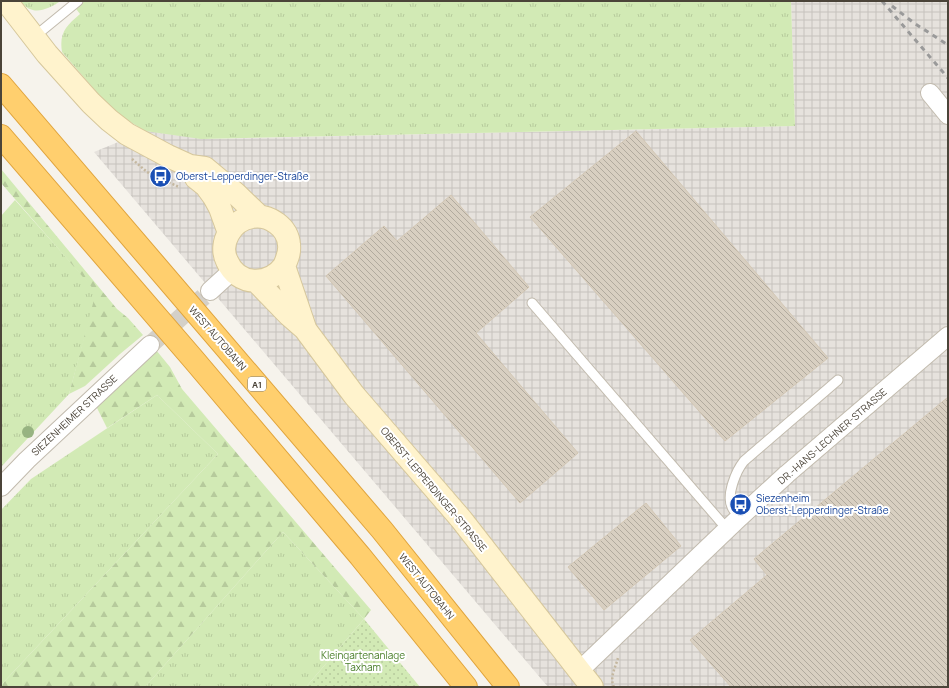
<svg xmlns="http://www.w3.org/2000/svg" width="949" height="688" font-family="Manrope,sans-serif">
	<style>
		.industrial { fill: url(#industrial-grid) }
		.grass { fill: url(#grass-tufts) }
		.forest { fill: url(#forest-firs) }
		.garden { fill: url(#garden-dots) }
		.building { fill: url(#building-back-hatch); stroke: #d3c7b4 }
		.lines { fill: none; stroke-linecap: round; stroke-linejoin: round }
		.street-tunnel { stroke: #d4d0c8; stroke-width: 18; stroke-dasharray: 18 9; stroke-linecap: butt }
		.lane-casing { stroke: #c2bbae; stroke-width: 11 }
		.street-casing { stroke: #c2bbae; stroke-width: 20 }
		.secondary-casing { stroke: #d6c79b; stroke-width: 24 }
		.highway-casing { stroke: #e0a43c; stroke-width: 24 }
		.path { stroke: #c4b79f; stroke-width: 2.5; stroke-dasharray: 2 2; stroke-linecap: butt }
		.lane { stroke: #fff; stroke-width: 9 }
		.street { stroke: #fff; stroke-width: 18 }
		.secondary { stroke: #fff3cd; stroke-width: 22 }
		.highway { stroke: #ffcf6e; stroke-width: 22 }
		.rail { stroke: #9a9a9a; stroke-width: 3; stroke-dasharray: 5 5; stroke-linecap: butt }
		.tree { fill: #97b381 }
		.labels { text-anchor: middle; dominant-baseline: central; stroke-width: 4; stroke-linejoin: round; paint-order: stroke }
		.shield { fill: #fff; stroke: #817c74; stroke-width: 1 }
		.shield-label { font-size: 9px; font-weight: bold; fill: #4b4439 }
		.transit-label { font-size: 10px; fill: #164399; stroke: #fff; text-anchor: start }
		.street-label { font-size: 10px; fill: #4b4439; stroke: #fff }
		.park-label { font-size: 10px; fill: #4a7f2a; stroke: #fff }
	</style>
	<defs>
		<pattern id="industrial-grid" width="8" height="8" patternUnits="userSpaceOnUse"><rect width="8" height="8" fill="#e6e2dd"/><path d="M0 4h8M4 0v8" fill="none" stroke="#c7c3be"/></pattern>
		<pattern id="grass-tufts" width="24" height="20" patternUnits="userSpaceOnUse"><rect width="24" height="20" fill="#d2eab5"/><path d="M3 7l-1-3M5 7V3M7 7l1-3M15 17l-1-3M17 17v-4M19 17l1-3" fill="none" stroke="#b6ca9c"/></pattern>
		<pattern id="forest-firs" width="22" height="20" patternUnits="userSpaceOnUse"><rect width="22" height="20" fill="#d2eab5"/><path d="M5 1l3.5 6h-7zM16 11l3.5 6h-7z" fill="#b6ca9c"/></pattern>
		<pattern id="garden-dots" width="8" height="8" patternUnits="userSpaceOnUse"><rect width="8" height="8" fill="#d2eab5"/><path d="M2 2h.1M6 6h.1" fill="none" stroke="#b6ca9c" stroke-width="1.8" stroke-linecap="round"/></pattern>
		<pattern id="building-back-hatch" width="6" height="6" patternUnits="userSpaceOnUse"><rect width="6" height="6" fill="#d8cfc1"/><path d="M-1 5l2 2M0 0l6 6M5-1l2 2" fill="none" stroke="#b1aa9e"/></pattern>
	</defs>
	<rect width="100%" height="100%" fill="#f6f3ec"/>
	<path class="industrial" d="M791 1H948V687H548L94 152 145 131 210 139 795 126Z"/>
	<path class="grass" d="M20 1H61C46 10 33 17 20 1Z
		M70 1H791L795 126 201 139 145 131 113 111 62 52C59 33 66 26 80 14Z
		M15 200 97 292 69 394 1 467V216Z
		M157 395 218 454 1 685V510L31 479Z
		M283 532 364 619 306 687H145Z"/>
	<path class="forest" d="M1 169 117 309 128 318 143 335 120 354 85 386 69 394 96 292 1 183Z
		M156 350 170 367 182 389 371 610 364 619 283 532 145 687H1V685L218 454 157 395 107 428 95 404Z"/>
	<path class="garden" d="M364 619 420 687H306Z"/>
	<path class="building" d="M636 131 828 358 725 441 530 217Z
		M451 195 529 287 476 333 578 453 520 503 326 276 384 226 397 241Z
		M948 397V687H731L690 640 767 575 754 559Z
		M646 503 681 546 604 610 568 567Z"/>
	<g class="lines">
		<path class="street-tunnel" d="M150 345 210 291"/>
		<defs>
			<path id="lane" d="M34 37 78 1
				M532 303 727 529
				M740 517C737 514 733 510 732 507 726 495 736 471 744 461L838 380"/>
			<path id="street" d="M930 93 948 115
				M210 291 233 270
				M1 487 27 460 150 345
				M579 671 740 517 787 474 948 336"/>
			<path id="secondary" d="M6 1 47 54 91 103 109 120 127 134 168 156 190 166 205 168 235 193 259 216
				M192 169 196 178 206 186 214 197 220 208 229 233
				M284 266C269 286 238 287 227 261 218 243 232 220 252 217 269 214 288 227 289 245 290 253 287 259 284 266L305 328
				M256 281 289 315 305 329 354 395 461 519 592 687"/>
			<path id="highway" d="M1 85 382 530 508 687
				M1 136 194 360 360 556 466 687"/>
		</defs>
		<use href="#lane" class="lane-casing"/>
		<use href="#street" class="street-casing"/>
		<use href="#secondary" class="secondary-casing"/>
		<use href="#highway" class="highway-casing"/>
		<path class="path" d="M132 159 147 172 179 187
			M614 687C609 678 616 666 618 658"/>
		<use href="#lane" class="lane"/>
		<use href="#street" class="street"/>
		<use href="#secondary" class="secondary"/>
		<use href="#highway" class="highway"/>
		<path class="rail" d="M882 1 948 78
			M892 6 914 23 948 45"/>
	</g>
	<circle class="tree" cx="28" cy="432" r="6"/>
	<defs>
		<symbol id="bus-disc" viewBox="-11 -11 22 22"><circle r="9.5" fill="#1a4fb4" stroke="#fff"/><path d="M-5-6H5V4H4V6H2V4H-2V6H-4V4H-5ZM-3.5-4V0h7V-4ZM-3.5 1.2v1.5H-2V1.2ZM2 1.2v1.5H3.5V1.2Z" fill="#fff"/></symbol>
	</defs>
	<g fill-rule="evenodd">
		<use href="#bus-disc" x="148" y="164" width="25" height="25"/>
		<use href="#bus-disc" x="728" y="492" width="25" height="25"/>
	</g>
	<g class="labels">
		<rect class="shield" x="248" y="377" width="18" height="14" rx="3"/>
		<g class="shield-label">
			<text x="257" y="384">A1</text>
		</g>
		<g class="transit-label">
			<text x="176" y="176">Oberst-Lepperdinger-Straße</text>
			<text x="756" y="498">Siezenheim<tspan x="756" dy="12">Oberst-Lepperdinger-Straße</tspan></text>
		</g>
		<g class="street-label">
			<text transform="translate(218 338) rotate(49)">WEST AUTOBAHN</text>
			<text transform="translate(74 415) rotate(-43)">SIEZENHEIMER STRASSE</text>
			<text transform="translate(832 436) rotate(-41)">DR.-HANS-LECHNER-STRASSE</text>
			<text transform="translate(434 489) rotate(50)">OBERST-LEPPERDINGER-STRASSE</text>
			<text transform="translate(427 586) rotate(51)">WEST AUTOBAHN</text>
		</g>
		<g class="park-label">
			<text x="363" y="655">Kleingartenanlage<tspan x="363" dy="12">Taxham</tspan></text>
		</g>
	</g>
	<rect width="949" height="688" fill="none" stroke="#4b4439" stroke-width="4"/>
</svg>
